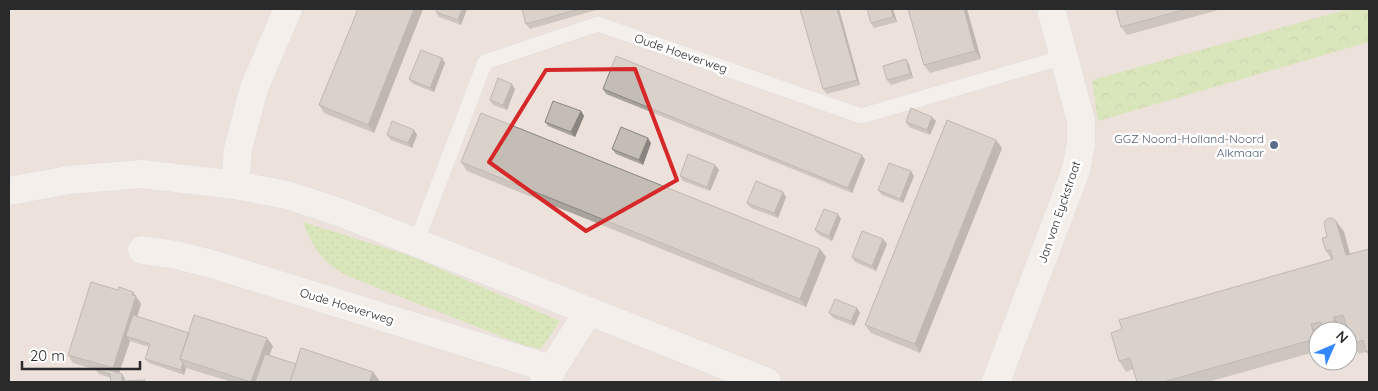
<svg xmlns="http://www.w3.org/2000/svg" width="1378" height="391" font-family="Quicksand,sans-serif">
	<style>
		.grass { fill: url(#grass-dots) }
		.forest { fill: url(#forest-crowns) }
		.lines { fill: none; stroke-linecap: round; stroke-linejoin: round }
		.service-casing { stroke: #d0d8e4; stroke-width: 16 }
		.minor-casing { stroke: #d0d8e4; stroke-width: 29 }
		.service { stroke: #fff; stroke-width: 15 }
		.minor { stroke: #fff; stroke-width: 28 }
		.wall { fill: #a9a39d }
		.shaded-wall { fill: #89847f }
		.building { fill: #c4bdb6; stroke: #89847f }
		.marked { fill: none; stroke: #d62828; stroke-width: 4; stroke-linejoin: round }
		.service-dot { fill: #5c6f8a; stroke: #fff; stroke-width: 2 }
		.labels { text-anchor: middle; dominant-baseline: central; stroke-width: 5; stroke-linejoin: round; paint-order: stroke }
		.street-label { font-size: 12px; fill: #2a2a2a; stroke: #fff }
		.service-label { font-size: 12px; fill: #4e5e75; stroke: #fff; text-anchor: end }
	</style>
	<defs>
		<pattern id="grass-dots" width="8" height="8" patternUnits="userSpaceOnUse" patternTransform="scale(1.25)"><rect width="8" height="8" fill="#c2e893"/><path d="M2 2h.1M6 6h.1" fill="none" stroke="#a7c77f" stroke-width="1.8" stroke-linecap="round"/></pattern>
		<pattern id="forest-crowns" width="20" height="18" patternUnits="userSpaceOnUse" patternTransform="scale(1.25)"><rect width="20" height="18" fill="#c2e893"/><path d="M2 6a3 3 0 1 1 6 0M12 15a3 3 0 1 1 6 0" fill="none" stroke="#a7c77f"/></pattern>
	</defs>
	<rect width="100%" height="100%" fill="#ede1db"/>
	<path class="grass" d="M303 222 411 256 560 321 541 349 526 346 345 275C319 259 314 249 303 222Z"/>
	<path class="forest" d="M1349 9H1369V42L1098 121 1092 80Z"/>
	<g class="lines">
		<defs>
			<path id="service" d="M416 243 485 62 598 24 861 116 1064 57"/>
			<path id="minor" d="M235 185 238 149 254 88 288 9
				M9 191 69 180 142 174 235 185 287 195 342 213 767 382
				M142 250 177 255 215 265 551 369
				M544 382 588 312
				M996 382 1076 170 1081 144V121L1051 9"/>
		</defs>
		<use href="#service" class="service-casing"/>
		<use href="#minor" class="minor-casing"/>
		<use href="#service" class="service"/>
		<use href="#minor" class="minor"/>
	</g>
	<path class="wall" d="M358 9H423L374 133 324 113 319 105Z
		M467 9 461 25 439 17 436 12Z
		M522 9H600L530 29 526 24Z
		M839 9 860 85 827 94 823 89Z
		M867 9H893L897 22 874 28 871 23Z
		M908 9H967L981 59 930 73 924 65Z
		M1116 9H1222L1127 35 1121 27Z
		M442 58 445 63 434 92 413 84 409 79Z
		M909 64 913 78 891 85 887 80Z
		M515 89 507 110 493 105 490 100Z
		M603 89 862 155 865 160 852 193 606 94Z
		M581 111 584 116 575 137 548 126 545 122Z
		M936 121 930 135 909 127 906 122Z
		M414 130 417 135 412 148 391 140 387 135Z
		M651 143 643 165 616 154 612 149Z
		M1002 148 920 353 871 333 865 325Z
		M461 162 820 249 826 257 806 307 467 171Z
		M715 165 719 170 710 191 683 181 680 176Z
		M914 176 903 203 882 195 878 190Z
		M783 192 786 197 778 218 751 208 747 203Z
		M841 219 832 241 819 235 815 230Z
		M1336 221 1344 232 1350 254 1369 249V356L1366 352 1359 354 1352 344 1347 327 1342 328V331H1318V351L1208 382H1137L1133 369 1126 372 1119 361 1331 259 1326 251 1327 237Z
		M887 244 876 271 855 262 852 257Z
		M139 300 141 304 137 316 189 333 273 346 269 355 296 364 379 380 378 382H232L186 368 184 375 149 363 145 359 149 347 130 341 119 373 125 379 111 382V378L99 374 96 370 73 363 68 355Z
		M829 313H860L854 326 833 318Z"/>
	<path class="shaded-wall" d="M414 9H423L374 133 368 125Z
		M462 9H467L461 25 458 20Z
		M837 9H839L860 85 857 80Z
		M891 9H893L897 22 893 17Z
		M964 9H967L981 59 975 51Z
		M442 58 445 63 434 92 430 88Z
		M906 59 909 64 913 78 910 74Z
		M512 84 515 89 507 110 503 105Z
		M581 111 584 116 575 137 571 132Z
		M932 117 936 121 930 135 927 130Z
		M414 130 417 135 412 148 408 143Z
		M648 138 651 143 643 165 639 160Z
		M996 140 1002 148 920 353 915 344Z
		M862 155 865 160 852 193 848 188Z
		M715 165 719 170 710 191 707 187Z
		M911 171 914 176 903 203 900 199Z
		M783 192 786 197 778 218 774 213Z
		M838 214 841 219 832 241 829 236Z
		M1336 221 1344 232 1353 266 1346 255Z
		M883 239 887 244 876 271 872 266Z
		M820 249 826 257 806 307 800 299Z
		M133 292 141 304 131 338 126 336 130 341 118 376 113 368Z
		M857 308 860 313 854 326 851 321Z
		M1334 317 1342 328V331H1339L1334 323Z
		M1311 324 1318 335V344L1315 339Z
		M267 338 273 346 260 382H251Z
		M183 363 186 368 184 375 181 370Z
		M373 372 379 380 378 382H369Z
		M122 374 125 379V382L122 381Z"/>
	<path class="building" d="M358 9H414L368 125 319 105Z
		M437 9H462L458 20 436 12Z
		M522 9H579L526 24Z
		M800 9H837L857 80 823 89Z
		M867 9H891L893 17 871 23Z
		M908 9H964L975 51 924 65Z
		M1116 9H1187L1121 27Z
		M421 50 442 58 430 88 409 79Z
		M616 56 862 155 848 188 603 89Z
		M906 59 910 74 887 80 883 66Z
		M498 78 512 84 503 105 490 100Z
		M553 101 581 111 571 132 545 122Z
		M911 108 932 117 927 130 906 122Z
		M481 113 820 249 800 299 461 162Z
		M947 120 996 140 915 344 865 325Z
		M392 121 414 130 408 143 387 135Z
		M621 127 648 138 639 160 612 149Z
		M688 154 715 165 707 187 680 176Z
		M889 163 911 171 900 199 878 190Z
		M756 181 783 192 774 213 747 203Z
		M824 209 838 214 829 236 815 230Z
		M1332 218 1336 221 1346 255 1369 249V351L1366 352 1363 340 1352 344 1343 315 1334 317V323L1329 327 1323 326 1320 322 1311 324 1315 339 1163 382H1137L1130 358 1119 361 1111 333 1122 329 1119 320 1333 259 1330 250 1326 251 1322 238 1327 237 1324 222 1327 219Z
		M862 231 883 239 872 266 852 257Z
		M91 282 118 290 119 287 133 292 132 295 136 296 113 368 68 355Z
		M835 299 857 308 851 321 829 313Z
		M133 315 189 333 180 359 183 363 181 370 145 359 150 344 126 336Z
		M194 315 267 338 251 382 180 359Z
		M301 348 373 372 369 382H290Z
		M265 354 296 364 290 382H255Z
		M97 366 122 374V381L145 380V382H111L110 374 96 370Z"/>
	<path d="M0 0H1378V391H0ZM635 69 677 180 586 231 489 162 546 70Z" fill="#ede1db" fill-opacity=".55" fill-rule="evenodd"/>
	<path class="marked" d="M635 69 677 180 586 231 489 162 546 70Z"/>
	<circle class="service-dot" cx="1274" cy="145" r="5"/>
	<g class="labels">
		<g class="street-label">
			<text transform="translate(681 53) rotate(19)">Oude Hoeverweg</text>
			<text transform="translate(1059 212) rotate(-71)">Jan van Eyckstraat</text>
			<text transform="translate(347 306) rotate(17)">Oude Hoeverweg</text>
		</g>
		<g class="service-label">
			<text x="1264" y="138">GGZ Noord-Holland-Noord<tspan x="1264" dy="14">Alkmaar</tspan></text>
		</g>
	</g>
	<rect width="1378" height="391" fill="none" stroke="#2a2a2a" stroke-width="20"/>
	<g transform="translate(1333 346) rotate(45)"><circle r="24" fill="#ffffff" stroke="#aaaaaa"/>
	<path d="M0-4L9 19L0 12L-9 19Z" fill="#3686ff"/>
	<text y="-8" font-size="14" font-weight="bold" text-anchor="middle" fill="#2a2a2a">N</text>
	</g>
	<path d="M22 361v8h118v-8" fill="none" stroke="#2a2a2a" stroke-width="2.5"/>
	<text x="30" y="361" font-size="15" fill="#2a2a2a" stroke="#ffffff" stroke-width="4" paint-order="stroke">20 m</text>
</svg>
